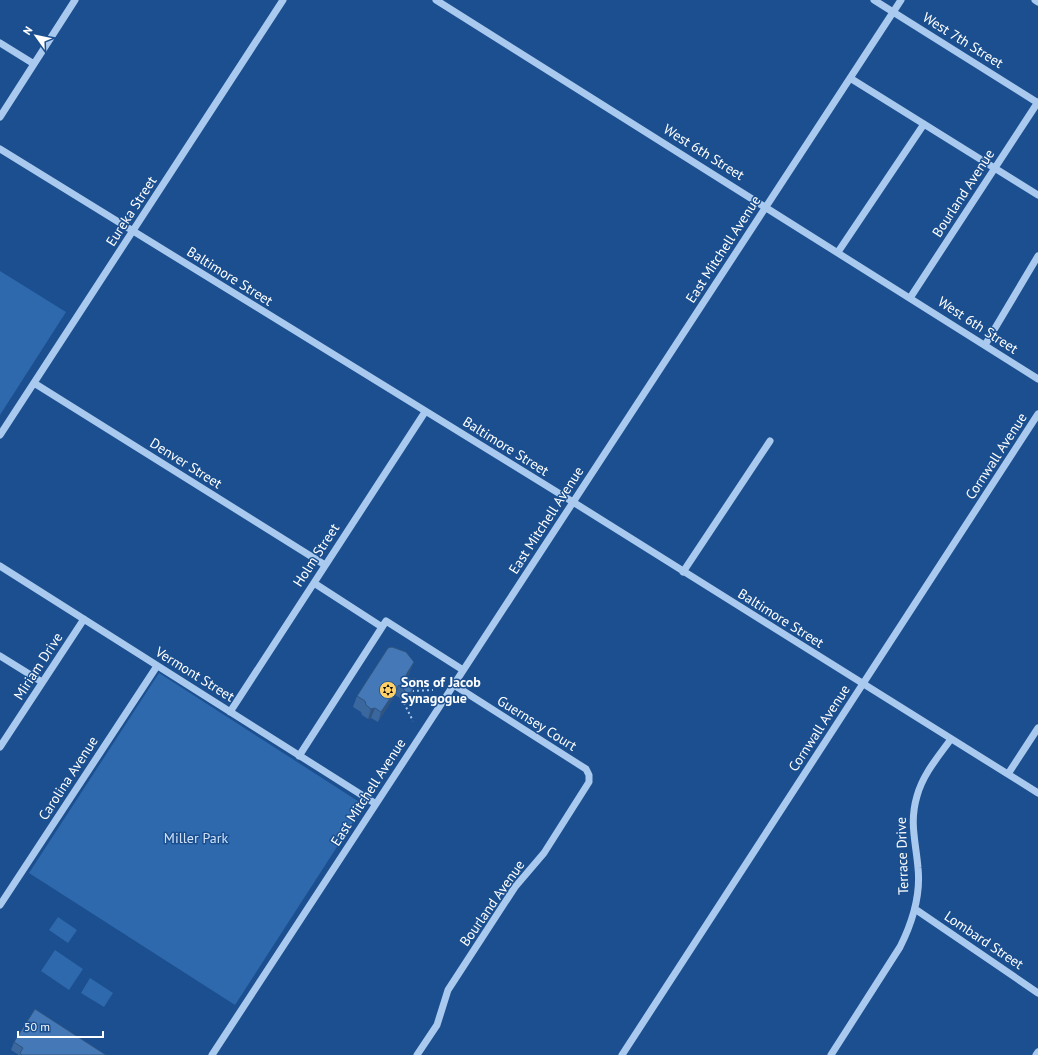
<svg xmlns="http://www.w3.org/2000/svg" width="1038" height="1055" font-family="'PT Sans',sans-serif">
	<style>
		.green { fill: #2e69ad }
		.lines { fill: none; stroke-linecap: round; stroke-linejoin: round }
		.path { stroke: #a9c9ee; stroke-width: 2; stroke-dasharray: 2 3; stroke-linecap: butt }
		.minor { stroke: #a9c9ee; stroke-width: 7 }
		.wall { fill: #3a679d }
		.shaded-wall { fill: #305480 }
		.building { fill: #4478b7; stroke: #305480 }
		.labels { text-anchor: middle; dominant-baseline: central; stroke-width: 3; stroke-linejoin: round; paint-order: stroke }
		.street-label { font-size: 14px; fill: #fff; stroke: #1b4f8f }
		.poi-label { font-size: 14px; font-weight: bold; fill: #fff; stroke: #1b4f8f; text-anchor: start }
		.park-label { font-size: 14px; fill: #cfe3fa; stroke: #1b4f8f }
	</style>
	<rect width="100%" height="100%" fill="#1b4f8f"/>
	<path class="green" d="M0 271 66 312 0 415Z
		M159 673 364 805 235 1005 29 873Z
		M58 917 77 930 68 943 49 930Z
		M55 950 83 969 69 990 41 971Z
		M90 978 113 993 104 1007 81 993Z"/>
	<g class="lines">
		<path class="path" d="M412 691 433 690
			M404 703 413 721"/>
		<path class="minor" d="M436 0 1038 379
			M874 0 1038 103
			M1035 0 1038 2
			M0 43 34 64
			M850 78 1038 195
			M0 117 75 0
			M0 149 573 502 1038 793
			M838 252 924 124
			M910 298 1038 102
			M985 345 1038 256
			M34 383 325 565
			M0 435 283 0
			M0 566 376 804
			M683 572 770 441
			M314 583 382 627
			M0 656 42 682
			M230 712 425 412
			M0 747 84 619
			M299 756 386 621 463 670
			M1008 774 1038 728
			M0 905 157 666
			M915 909 1038 993
			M212 1055 901 0
			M417 1055 437 1025 448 990 515 887 544 853 589 782V775L586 769 454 685
			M622 1055 1038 414
			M831 1055 900 947C912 923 921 896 918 868 916 842 909 823 917 796 923 774 938 757 951 739
			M1036 1055 1038 1052"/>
	</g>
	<path class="wall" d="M410 672 408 676 410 679 416 683 412 693 408 702 404 703H402L400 698 395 695 378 722 371 718 368 719 362 715 361 712 353 707 357 696Z
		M14 1042 106 1055H19L11 1050Z"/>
	<path class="shaded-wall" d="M414 662 410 672 403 685 406 675Z
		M416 683 412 693 408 702 404 703H402L406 693Z
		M399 685 395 695 378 722 381 712Z
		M375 708 371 718 368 719 371 709Z"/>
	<path class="building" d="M392 647 406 652 414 662 406 675 410 679 415 678 416 683 411 692 408 693H406L403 688 399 685 381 712 375 708 371 709 366 705 365 701 357 696 388 648Z
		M35 1009 106 1055H22L20 1053 23 1048 14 1042Z"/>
	<defs>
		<symbol id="synagogue-disc" viewBox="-11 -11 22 22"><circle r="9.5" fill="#ffd166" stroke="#1b4f8f"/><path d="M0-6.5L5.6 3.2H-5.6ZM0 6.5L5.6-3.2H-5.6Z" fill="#111"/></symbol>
	</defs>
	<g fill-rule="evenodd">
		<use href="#synagogue-disc" x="378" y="680" width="20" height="20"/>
	</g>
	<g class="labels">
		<g class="street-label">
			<text transform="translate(963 40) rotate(32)">West 7th Street</text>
			<text transform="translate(704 152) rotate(32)">West 6th Street</text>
			<text transform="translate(963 193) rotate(-57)">Bourland Avenue</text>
			<text transform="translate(131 211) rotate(-57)">Eureka Street</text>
			<text transform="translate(723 249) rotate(-57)">East Mitchell Avenue</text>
			<text transform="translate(230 276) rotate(32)">Baltimore Street</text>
			<text transform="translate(978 325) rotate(33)">West 6th Street</text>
			<text transform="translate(506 446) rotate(32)">Baltimore Street</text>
			<text transform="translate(996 456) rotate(-57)">Cornwall Avenue</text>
			<text transform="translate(186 463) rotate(32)">Denver Street</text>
			<text transform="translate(546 520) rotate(-57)">East Mitchell Avenue</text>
			<text transform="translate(316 555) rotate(-57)">Holm Street</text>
			<text transform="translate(781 618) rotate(32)">Baltimore Street</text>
			<text transform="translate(38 666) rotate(-57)">Miriam Drive</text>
			<text transform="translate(195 674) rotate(32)">Vermont Street</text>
			<text transform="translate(537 723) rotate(32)">Guernsey Court</text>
			<text transform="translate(819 728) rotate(-57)">Cornwall Avenue</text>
			<text transform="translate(68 778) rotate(-57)">Carolina Avenue</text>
			<text transform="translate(368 792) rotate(-57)">East Mitchell Avenue</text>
			<text transform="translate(902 856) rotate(-92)">Terrace Drive</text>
			<text transform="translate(492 903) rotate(-55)">Bourland Avenue</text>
			<text transform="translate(984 940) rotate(34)">Lombard Street</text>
		</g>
		<g class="poi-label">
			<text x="401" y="682">Sons of Jacob<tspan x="401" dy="16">Synagogue</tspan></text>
		</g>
		<g class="park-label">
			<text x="196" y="838">Miller Park</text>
		</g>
	</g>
	<g transform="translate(36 36) rotate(303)" stroke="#1b4f8f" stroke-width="3" paint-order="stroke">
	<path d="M0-3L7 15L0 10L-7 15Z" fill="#ffffff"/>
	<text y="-6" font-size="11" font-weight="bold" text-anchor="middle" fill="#ffffff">N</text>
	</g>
	<path d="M18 1031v6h85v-6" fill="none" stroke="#ffffff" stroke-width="2"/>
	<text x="24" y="1031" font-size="12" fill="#ffffff" stroke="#1b4f8f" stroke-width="3" paint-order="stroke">50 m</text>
</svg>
